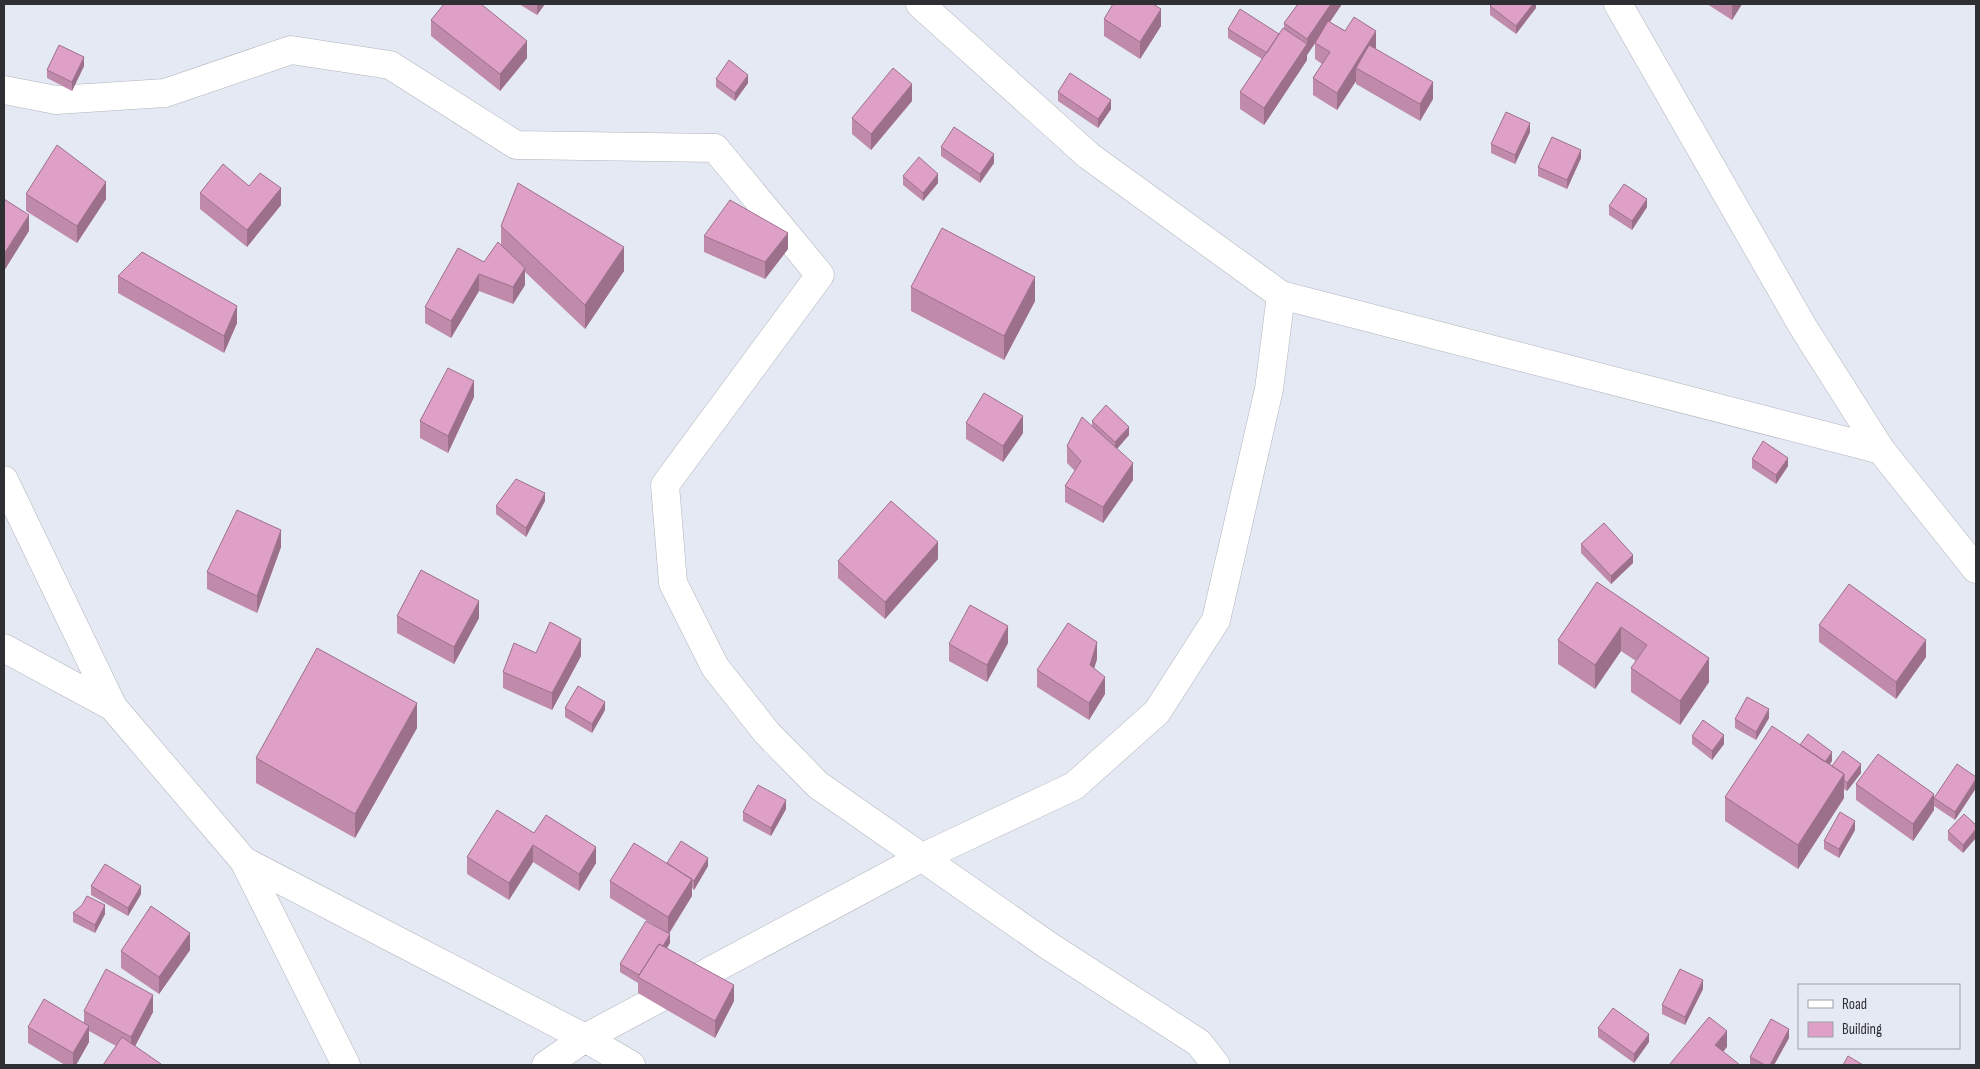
<svg xmlns="http://www.w3.org/2000/svg" width="1980" height="1069" font-family="'Sofia Sans Condensed',sans-serif">
	<style>
		.lines { fill: none; stroke-linecap: round; stroke-linejoin: round }
		.minor-casing { stroke: #afb3bc; stroke-width: 29 }
		.minor { stroke: #fff; stroke-width: 28 }
		.wall { fill: #c08aab }
		.shaded-wall { fill: #9c708b }
		.building { fill: #dfa0c7; stroke: #9c708b }
	</style>
	<rect width="100%" height="100%" fill="#e5e9f3"/>
	<g class="lines">
		<defs>
			<path id="minor" d="M920 4 1089 156 1281 295 1881 450
				M1618 4 1803 327 1881 450 1976 569
				M4 90 56 100 165 93 291 50 390 65 516 145 715 148 820 275 665 485 673 583 715 667 767 733 818 785 1049 946 1199 1043 1216 1065
				M4 480 113 707 244 861 346 1065
				M4 648 113 707
				M244 861 585 1038 631 1065
				M546 1065 585 1038 923 857 1074 786 1157 712 1216 620 1269 389 1281 295"/>
		</defs>
		<use href="#minor" class="minor-casing"/>
		<use href="#minor" class="minor"/>
	</g>
	<path class="wall" d="M519 4H545L537 15Z
		M1298 4H1342L1330 22 1376 48 1375 49 1433 99 1420 121 1356 84V81L1337 110 1313 95V78L1322 64 1315 59V43L1307 55V60L1264 125 1240 109V92L1262 59 1228 38V29L1279 34 1284 29V23Z
		M1536 4V8L1516 34 1490 15V6Z
		M1707 4H1742L1732 20Z
		M1104 19 1161 26 1140 59 1104 36Z
		M431 20 527 58 500 91 431 36Z
		M84 66 72 91 47 78V70Z
		M716 79 748 83 735 101 716 87Z
		M1058 92 1111 109 1098 128 1058 101Z
		M912 101 871 150 852 134V118Z
		M1530 132 1515 164 1491 153V144Z
		M941 147 994 163 980 183 941 156Z
		M1581 158 1567 189 1538 176V167Z
		M903 176 938 183 923 201 903 185Z
		M249 186 281 205 247 247 200 209V193Z
		M26 194 106 199 77 243 26 211Z
		M1609 206 1647 207 1632 230 1609 215Z
		M501 226 624 271 585 329 525 272V285L513 304 479 291 451 338 425 323V307L484 262 501 246Z
		M704 236 788 249 765 279 704 252Z
		M118 276 237 323 224 353 118 293Z
		M911 287 1035 301 1004 360 911 311Z
		M474 397 448 453 420 438V421Z
		M1092 421 1129 435 1117 449 1133 480 1103 523 1065 502V486L1075 471 1067 463V446L1092 426Z
		M966 423 1023 433 1003 462 966 439Z
		M1976 433V445L1975 444V435Z
		M1752 459 1788 466 1776 484 1752 468Z
		M545 501 526 537 496 514V506Z
		M1581 544 1633 563 1611 584 1581 553Z
		M281 547 257 613 207 589V572Z
		M938 559 885 619 838 578V561Z
		M1597 582 1709 682 1680 725 1631 692V668L1636 661 1621 651 1595 689 1558 664V640Z
		M397 616 479 618 454 664 397 633Z
		M1819 625 1926 657 1896 699 1819 642Z
		M1008 643 987 682 949 661V644Z
		M536 653 581 656 552 710 503 688V672Z
		M1097 659 1094 668 1105 694 1089 720 1037 687V670Z
		M565 708 605 710 592 733 565 717Z
		M1769 718 1756 740 1735 728V719Z
		M417 728 355 838 256 783V758Z
		M1692 736 1724 744 1712 760 1692 744Z
		M1800 745 1832 761 1830 764 1832 766 1861 773 1847 791 1844 789V798L1798 869 1725 821V797Z
		M1976 777V788L1955 820 1934 806V798Z
		M1856 784 1934 810 1913 841 1856 800Z
		M786 809 771 836 743 821V812Z
		M1964 814 1963 853 1948 840V831Z
		M1855 830 1839 858 1824 849V841Z
		M534 833 596 863 579 891 533 862 509 900 467 874V857Z
		M667 863 708 866 694 890 692 888V896L669 934 670 943 667 948 734 1001 715 1038 638 993V983L620 972V964L662 930 610 898V881Z
		M91 886 141 894 128 916 91 895Z
		M73 913 105 914 95 933 73 922Z
		M190 950 159 994 121 968V951Z
		M1703 989 1685 1025 1662 1014V1005Z
		M84 1011 153 1012 135 1046 161 1065 116 1046 89 1031V1042L76 1065H65L28 1043V1027L84 1022Z
		M1598 1028 1649 1042 1634 1063 1598 1037Z
		M1789 1038 1774 1065H1750V1057Z"/>
	<path class="shaded-wall" d="M537 4H545L537 15Z
		M1331 4H1342L1307 55V39Z
		M1533 4H1536V8L1516 34V26Z
		M1732 4H1742L1732 20Z
		M1161 9V26L1140 59V42Z
		M1376 31V48L1362 71 1356 68V81L1337 110V93Z
		M527 41V58L500 91V74Z
		M1307 44V60L1264 125V108Z
		M84 57V66L72 91V82Z
		M748 75V83L735 101V93Z
		M1433 82V99L1420 121V104Z
		M912 84V101L871 150V134Z
		M1111 100V109L1098 128V119Z
		M1530 123V132L1515 164V155Z
		M1581 150V158L1567 189V180Z
		M994 154V163L980 183V174Z
		M938 174V183L923 201V193Z
		M106 182V199L77 243V226Z
		M281 188V205L247 247V230Z
		M1647 199V207L1632 230V221Z
		M29 215V231L4 271V254Z
		M788 233V249L765 279V262Z
		M624 247V271L585 329V305Z
		M525 268V285L513 304V287Z
		M479 274V291L451 338V321Z
		M1035 277V301L1004 360V336Z
		M237 306V323L224 353V336Z
		M474 381V397L448 453V436Z
		M1023 416V433L1003 462V446Z
		M1129 427V435L1115 451V442Z
		M1788 458V466L1776 484V475Z
		M1133 463V480L1103 523V507Z
		M545 493V501L526 537V528Z
		M281 530V547L257 613V596Z
		M938 542V559L885 619V602Z
		M1633 555V563L1611 584V576Z
		M479 601V618L454 664V647Z
		M1008 626V643L987 682V665Z
		M1621 627V651L1595 689V665Z
		M581 639V656L552 710V693Z
		M1926 640V657L1896 699V682Z
		M1097 642V659L1090 682V665Z
		M1709 658V682L1680 725V701Z
		M1105 677V694L1089 720V703Z
		M605 702V710L592 733V724Z
		M417 703V728L355 838V814Z
		M1769 709V718L1756 740V732Z
		M1724 735V744L1712 760V751Z
		M1832 752V761L1820 777V769Z
		M1861 764V773L1847 791V783Z
		M1844 774V798L1798 869V845Z
		M1976 779V788L1955 820V812Z
		M1934 794V810L1913 841V824Z
		M786 800V809L771 836V828Z
		M1855 821V830L1839 858V849Z
		M1976 829V838L1963 853V845Z
		M533 845V862L509 900V883Z
		M596 847V863L579 891V874Z
		M708 858V866L694 890V881Z
		M692 879V896L668 934V917Z
		M141 886V894L128 916V908Z
		M105 905V914L95 933V925Z
		M190 933V950L159 994V977Z
		M670 934V943L646 981 643 977Z
		M1703 980V989L1685 1025V1017Z
		M734 985V1001L715 1038V1021Z
		M153 995V1012L131 1054V1037Z
		M89 1026V1042L76 1065H73V1053Z
		M1789 1029V1038L1774 1065H1770Z
		M1727 1031V1047L1715 1062V1045Z
		M1649 1034V1042L1634 1063V1054Z"/>
	<path class="building" d="M444 4H481L527 41 500 74 431 20Z
		M1113 4H1153L1161 9 1140 42 1104 19Z
		M1298 4H1331L1307 39 1284 23Z
		M1492 4H1533L1516 26 1490 6Z
		M1240 9 1279 34 1267 53 1228 29Z
		M1354 17 1376 31 1337 93 1313 78 1330 52 1315 43 1328 21 1345 31Z
		M1283 28 1307 44 1264 108 1240 92Z
		M59 45 84 57 72 82 47 70Z
		M1369 45 1433 82 1420 104 1356 68Z
		M729 60 748 75 735 93 716 79Z
		M893 68 912 84 871 134 852 118Z
		M1070 73 1111 100 1098 119 1058 92Z
		M1506 112 1530 123 1515 155 1491 144Z
		M954 127 994 154 980 174 941 147Z
		M1552 137 1581 150 1567 180 1538 167Z
		M57 145 106 182 77 226 26 194Z
		M919 157 938 174 923 193 903 176Z
		M223 164 249 186 260 173 281 188 247 230 200 193Z
		M518 183 624 247 585 305 501 226Z
		M1624 184 1647 199 1632 221 1609 206Z
		M4 199 29 215 4 254Z
		M730 200 788 233 765 262 704 236Z
		M942 228 1035 277 1004 336 911 287Z
		M498 242 525 268 513 287 479 274 451 321 425 307 458 248 484 262Z
		M142 252 237 306 224 336 118 276Z
		M448 368 474 381 448 436 420 421Z
		M984 393 1023 416 1003 446 966 423Z
		M1106 405 1129 427 1115 442 1092 421Z
		M1082 417 1133 463 1103 507 1065 486 1081 461 1067 446Z
		M1763 441 1788 458 1776 475 1752 459Z
		M516 479 545 493 526 528 496 506Z
		M891 501 938 542 885 602 838 561Z
		M237 510 281 530 257 596 207 572Z
		M1604 523 1633 555 1611 576 1581 544Z
		M421 570 479 601 454 647 397 616Z
		M1597 582 1709 658 1680 701 1631 668 1647 645 1621 627 1595 665 1558 640Z
		M1849 584 1926 640 1896 682 1819 625Z
		M970 605 1008 626 987 665 949 644Z
		M550 622 581 639 552 693 503 672 514 643 536 653Z
		M1068 623 1097 642 1090 665 1105 677 1089 703 1037 670Z
		M317 648 417 703 355 814 256 758Z
		M578 686 605 702 592 724 565 708Z
		M1747 697 1769 709 1756 732 1735 719Z
		M1703 720 1724 735 1712 751 1692 736Z
		M1772 726 1844 774 1798 845 1725 797Z
		M1808 734 1832 752 1825 762 1800 745Z
		M1843 751 1861 764 1847 783 1844 780V774L1832 766Z
		M1878 754 1934 794 1913 824 1856 784Z
		M1957 764 1976 777V779L1955 812 1934 798Z
		M758 785 786 800 771 828 743 812Z
		M497 810 534 833 546 815 596 847 579 874 533 845 509 883 467 857Z
		M1840 812 1855 821 1839 849 1824 841Z
		M1964 814 1976 825V829L1963 845 1948 831Z
		M681 841 708 858 694 881 667 863Z
		M634 843 692 879 668 917 610 881Z
		M105 864 141 886 128 908 91 886Z
		M87 896 105 905 95 925 73 913 82 905Z
		M151 906 190 933 159 977 121 951Z
		M646 921 670 934 663 946 659 944 639 975 620 964Z
		M659 944 734 985 715 1021 638 977Z
		M106 969 153 995 131 1037 84 1011Z
		M1680 969 1703 980 1685 1017 1662 1005Z
		M44 999 89 1026 73 1053 28 1027Z
		M1613 1008 1649 1034 1634 1054 1598 1028Z
		M1709 1017 1727 1031 1715 1045 1740 1065H1672L1670 1064Z
		M1771 1019 1789 1029 1770 1065H1765L1750 1057Z
		M122 1037 161 1064 160 1065H103Z
		M1848 1056 1863 1065H1843Z"/>
	<rect width="1980" height="1069" fill="none" stroke="#2e2f33" stroke-width="10"/>
	<rect x="1798" y="984" width="162" height="65" fill="#e5e9f3" stroke="#9c9fa6"/>
	<rect x="1808" y="1000" width="25" height="8" fill="#ffffff" stroke="#9c9fa6"/>
	<text x="1842" y="1009" font-size="15" fill="#2e2f33">Road</text>
	<rect x="1808" y="1022" width="25" height="15" fill="#dfa0c7" stroke="#9c9fa6"/>
	<text x="1842" y="1034" font-size="15" fill="#2e2f33">Building</text>
</svg>
